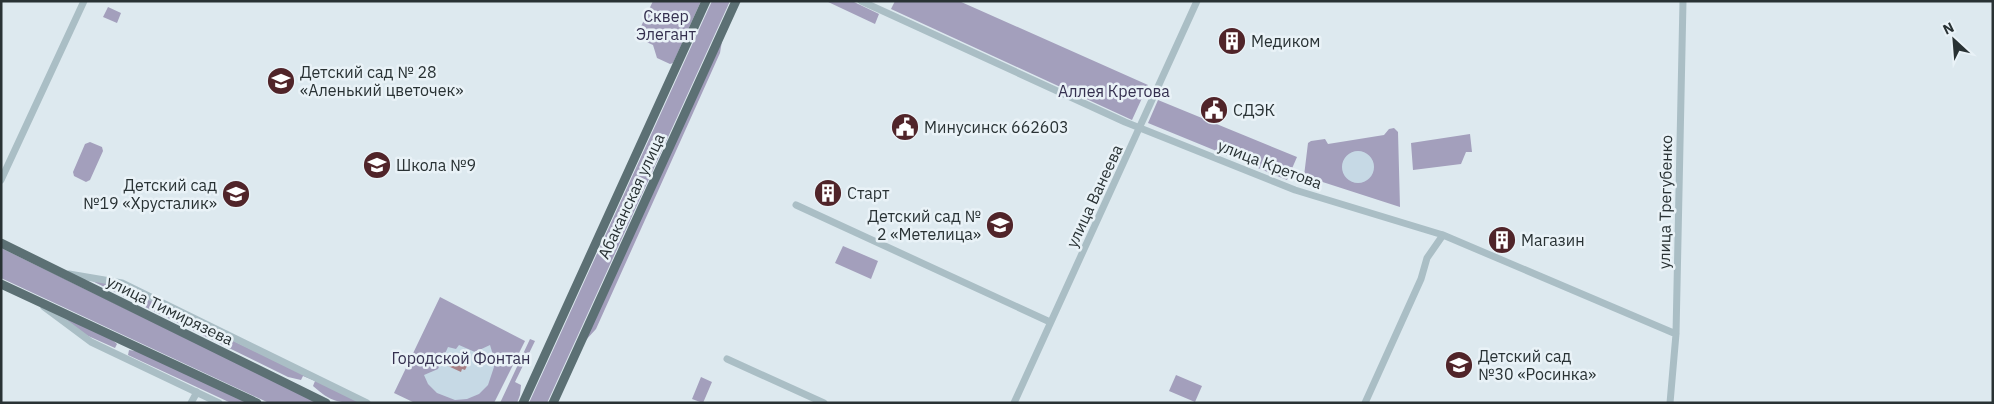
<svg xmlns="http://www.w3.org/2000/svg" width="1994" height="404" font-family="'IBM Plex Sans',sans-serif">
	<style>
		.green { fill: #a39fbc }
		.plaza { fill: #c6d9e5 }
		.water { fill: #a88085 }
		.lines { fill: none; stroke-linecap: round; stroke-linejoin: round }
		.minor { stroke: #aabec5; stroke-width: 7 }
		.major { stroke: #5c7074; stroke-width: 9 }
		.labels { text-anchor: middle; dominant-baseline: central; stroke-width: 5; stroke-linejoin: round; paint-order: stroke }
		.park-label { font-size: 16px; fill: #35304f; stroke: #e9f2f7 }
		.poi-label { font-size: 16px; fill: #293234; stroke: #e9f2f7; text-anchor: start }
		.street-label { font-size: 16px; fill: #293234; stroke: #e9f2f7 }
	</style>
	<rect width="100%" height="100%" fill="#dde9ef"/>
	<path class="green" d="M653 1H701L673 63 670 64 657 58 653 45 636 37Z
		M712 1H730L547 403H529Z
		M826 1H852L879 14 875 24Z
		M895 1H959L1148 85 1132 120 891 9Z
		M108 7 121 13 117 23 103 17Z
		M722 41 720 53 596 329 585 341Z
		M1158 100 1297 157 1287 180 1148 123Z
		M1394 128 1398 132 1400 207 1304 176 1308 143 1311 141 1325 139 1328 144 1384 135 1389 129Z
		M1470 134 1472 152H1466L1461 164 1413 170 1411 143Z
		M90 142 102 147 103 151 90 180 86 182 74 176 73 172 85 144Z
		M843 246 878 261 871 279 835 263Z
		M1 248 319 403H269L1 278Z
		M84 277 110 281 362 403C338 403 331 402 313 386L315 381 303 376 301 380 288 377Z
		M440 297 525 341 494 403H415L394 393Z
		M56 313 104 333 117 344 115 348 86 335Z
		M530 339 535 341 515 382 521 385 520 395 517 403H500Z
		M129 350 142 352 251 403H231L128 355Z
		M1176 375 1202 386 1195 402 1169 391Z
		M701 377 712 382 703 403 692 399Z"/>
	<path class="plaza" d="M1342 167a16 16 0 1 1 32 0a16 16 0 1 1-32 0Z
		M459 345 475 352 490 345 493 355 494 367 488 385 479 394 467 399 455 400 437 393 428 384 424 375 438 369 448 347 456 349Z"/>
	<path class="water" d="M455 354 467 360 465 363 468 364 465 370 462 369 461 372 448 366 450 363 447 362 450 356 453 357Z"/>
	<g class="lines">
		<path class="minor" d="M861 1 1125 122 1295 190 1443 235 1676 334
			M1 180 84 1
			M796 205 1050 322
			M69 274 122 283 367 403
			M44 307 91 342 219 403
			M727 359 824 403
			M191 403 197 392
			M1014 403 1197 1
			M1365 403 1421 279 1427 258 1443 235
			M1670 403 1676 334 1683 1"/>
		<path class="major" d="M1 243 326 403
			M1 284 257 403
			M523 403 706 1
			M553 403 736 1"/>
	</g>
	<defs>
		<symbol id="building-disc" viewBox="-11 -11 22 22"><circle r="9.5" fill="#502429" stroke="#e9f2f7"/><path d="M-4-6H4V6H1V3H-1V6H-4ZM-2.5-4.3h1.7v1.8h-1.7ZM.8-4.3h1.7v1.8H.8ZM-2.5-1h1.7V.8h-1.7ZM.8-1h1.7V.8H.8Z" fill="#fff"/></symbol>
		<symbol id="school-disc" viewBox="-11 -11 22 22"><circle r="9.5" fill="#502429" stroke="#e9f2f7"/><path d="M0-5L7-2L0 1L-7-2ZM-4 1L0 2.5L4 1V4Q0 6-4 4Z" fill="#fff"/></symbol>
		<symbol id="civic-disc" viewBox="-11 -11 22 22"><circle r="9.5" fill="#502429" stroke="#e9f2f7"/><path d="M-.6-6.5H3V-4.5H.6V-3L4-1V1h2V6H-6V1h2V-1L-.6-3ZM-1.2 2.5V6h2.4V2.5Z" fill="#fff"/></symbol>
	</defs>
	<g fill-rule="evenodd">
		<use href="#building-disc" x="1216" y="25" width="32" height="32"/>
		<use href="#school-disc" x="265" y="65" width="32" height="32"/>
		<use href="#civic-disc" x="1198" y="94" width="32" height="32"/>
		<use href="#civic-disc" x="889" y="111" width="32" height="32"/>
		<use href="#school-disc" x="361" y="149" width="32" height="32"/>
		<use href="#building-disc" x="812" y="177" width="32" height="32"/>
		<use href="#school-disc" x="220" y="178" width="32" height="32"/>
		<use href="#school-disc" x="984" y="209" width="32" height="32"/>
		<use href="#building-disc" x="1486" y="224" width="32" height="32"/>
		<use href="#school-disc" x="1443" y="349" width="32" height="32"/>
	</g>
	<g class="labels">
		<g class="park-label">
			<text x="666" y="16">Сквер<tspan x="666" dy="18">Элегант</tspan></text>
			<text x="1114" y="91">Аллея Кретова</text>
			<text x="461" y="358">Городской Фонтан</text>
		</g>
		<g class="poi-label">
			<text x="1251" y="41">Медиком</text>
			<text x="300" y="72">Детский сад № 28<tspan x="300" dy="18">«Аленький цветочек»</tspan></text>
			<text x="1233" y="110">СДЭК</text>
			<text x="924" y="127">Минусинск 662603</text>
			<text x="396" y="165">Школа №9</text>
			<text x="217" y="185" text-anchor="end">Детский сад<tspan x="217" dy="18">№19 «Хрусталик»</tspan></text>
			<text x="847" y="193">Старт</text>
			<text x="981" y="216" text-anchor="end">Детский сад №<tspan x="981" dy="18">2 «Метелица»</tspan></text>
			<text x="1521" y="240">Магазин</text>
			<text x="1478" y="356">Детский сад<tspan x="1478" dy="18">№30 «Росинка»</tspan></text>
		</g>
		<g class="street-label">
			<text transform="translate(1270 164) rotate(21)">улица Кретова</text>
			<text transform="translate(631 196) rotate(-65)">Абаканская улица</text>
			<text transform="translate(1094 196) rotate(-65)">улица Ванеева</text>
			<text transform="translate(1665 202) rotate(-89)">улица Трегубенко</text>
			<text transform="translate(170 310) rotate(26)">улица Тимирязева</text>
		</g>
	</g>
	<rect width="1994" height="404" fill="none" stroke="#293234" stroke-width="5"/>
	<g transform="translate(1954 40) rotate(334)" stroke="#e9f2f7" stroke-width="4" paint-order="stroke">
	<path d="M0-4L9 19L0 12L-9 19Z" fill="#293234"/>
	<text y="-8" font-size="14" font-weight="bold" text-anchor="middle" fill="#293234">N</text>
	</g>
</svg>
